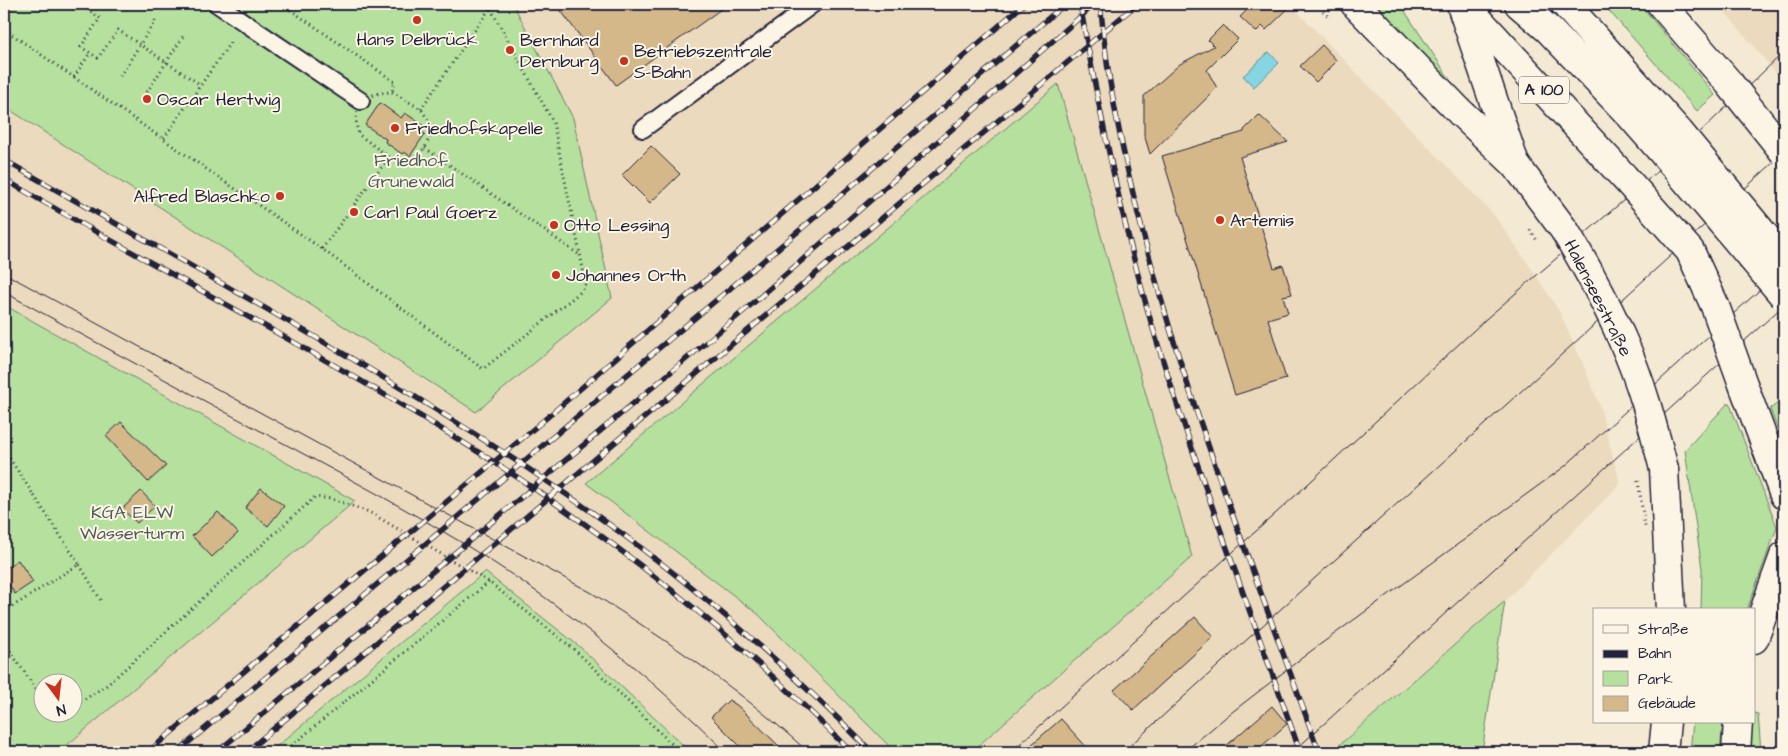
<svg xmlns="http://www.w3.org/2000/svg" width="1788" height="756" font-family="'Architects Daughter',sans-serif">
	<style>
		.built { fill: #ebdabd }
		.green { fill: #b5e09d; stroke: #6c816c; fill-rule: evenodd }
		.water { fill: #85d5e2; stroke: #5d8d9f }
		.building { fill: #d5b88a; stroke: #22223b }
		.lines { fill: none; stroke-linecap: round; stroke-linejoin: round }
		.service-casing { stroke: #22223b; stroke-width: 20 }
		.secondary-casing { stroke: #22223b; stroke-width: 31 }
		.motorway-casing { stroke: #22223b; stroke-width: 31 }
		.path { stroke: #22223b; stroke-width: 3; stroke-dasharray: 1 4; stroke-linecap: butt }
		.service { stroke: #fcf5e5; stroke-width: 16 }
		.secondary { stroke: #fcf5e5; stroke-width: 28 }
		.motorway { stroke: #fcf5e5; stroke-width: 28 }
		.tram { stroke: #22223b; stroke-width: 1 }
		.rail-casing { stroke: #22223b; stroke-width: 5.5 }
		.rail { stroke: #fcf5e5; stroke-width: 4; stroke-dasharray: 11; stroke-linecap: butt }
		.secondary-bridge-casing { stroke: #22223b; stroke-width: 31; stroke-linecap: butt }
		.motorway-bridge-casing { stroke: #22223b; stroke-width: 31; stroke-linecap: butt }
		.path-bridge { stroke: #22223b; stroke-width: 3; stroke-dasharray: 1 4; stroke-linecap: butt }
		.secondary-bridge { stroke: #fcf5e5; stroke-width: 28 }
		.motorway-bridge { stroke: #fcf5e5; stroke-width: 28 }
		.poi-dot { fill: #c8321e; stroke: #fcf5e5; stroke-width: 2 }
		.labels { text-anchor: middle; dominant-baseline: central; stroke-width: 4; stroke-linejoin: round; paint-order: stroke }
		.shield { fill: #fcf5e5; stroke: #63616e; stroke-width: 1 }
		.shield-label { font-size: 16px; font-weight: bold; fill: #22223b }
		.poi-label { font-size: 18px; fill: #22223b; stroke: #fcf5e5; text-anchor: start }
		.park-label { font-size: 18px; fill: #4e5b58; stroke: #fcf5e5 }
		.street-label { font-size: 18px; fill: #22223b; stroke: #fcf5e5 }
	</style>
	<rect width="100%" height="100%" fill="#f4e9d3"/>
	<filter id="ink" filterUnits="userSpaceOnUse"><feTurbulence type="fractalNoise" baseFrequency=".02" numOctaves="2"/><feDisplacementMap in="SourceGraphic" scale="10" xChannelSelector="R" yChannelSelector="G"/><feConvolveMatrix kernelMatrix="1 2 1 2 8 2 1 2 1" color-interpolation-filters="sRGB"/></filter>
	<g filter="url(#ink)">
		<path class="built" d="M513 4H1290L1494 215 1533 271 1559 311 1586 371 1600 407 1620 484 1505 601 1338 745 1340 752H971L1192 557 1058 85 586 483 758 614 895 752H690L580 647 485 572 270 752H59L355 501 4 305V106L476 411 573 118Z
			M1718 4H1784V83L1762 56Z"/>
		<path class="green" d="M4 4H513L573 118 612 298 476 412 4 106Z
			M1370 4H1400L1449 78 1445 80Z
			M1603 4H1640L1715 95 1697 111Z
			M1058 84 1192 557 971 752H895L758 614 586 483Z
			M4 305 355 501 59 752H4ZM42 684H72V714H42Z
			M1729 402 1777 527 1747 610H1701L1702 569 1685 450Z
			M1778 403 1784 408V447L1770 409Z
			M485 572 580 647 690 752H270Z
			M1505 601 1482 752H1340L1338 746Z
			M1754 713 1758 714 1761 752H1749Z
			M1693 722H1723L1720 752H1690Z"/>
		<path class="water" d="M1269 52 1279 63 1254 87 1243 76Z"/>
		<path class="building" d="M556 4H728L616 85Z
			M1238 4H1293L1266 30 1262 26 1256 32 1240 17 1246 11Z
			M1223 25 1238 39 1207 70 1217 88 1150 154 1144 134V96L1180 64 1214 46 1208 40Z
			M1322 45 1337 61 1316 82 1300 66Z
			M380 103 401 118 405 113 423 125 419 130 425 134 410 156 404 152 402 154 385 142 386 139 365 125Z
			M1259 115 1288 142 1240 157 1274 268 1283 265 1292 294 1283 296 1288 313 1268 319 1286 379 1235 395 1162 156 1244 132V130Z
			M651 146 680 174 650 203 622 175Z
			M121 422 166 466 148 482 106 436Z
			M261 488 284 506 268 526 245 508Z
			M141 491 155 506 137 523 122 509Z
			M218 512 238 533 212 557 192 536Z
			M18 560 33 582 15 594 4 577V569Z
			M1195 617 1213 637 1133 710 1114 690Z
			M729 700 738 706 785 752H746L711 717Z
			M1272 706 1287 724 1255 752H1219Z
			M1061 719 1091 752H1023Z"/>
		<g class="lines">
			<defs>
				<path id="service" d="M217 4 361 101
					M643 129 813 4"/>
				<path id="secondary" d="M1355 4 1460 112 1515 164 1565 231
					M1661 4 1729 83
					M1664 469 1671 610
					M1663 752 1666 722"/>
				<path id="motorway" d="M1464 4 1624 177
					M1519 4 1549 30 1630 115 1658 147
					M1565 4 1679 132
					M1462 8 1515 164
					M1744 387 1784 495
					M1754 639 1784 556
					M1736 752 1738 722"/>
			</defs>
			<use href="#service" class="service-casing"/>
			<use href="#secondary" class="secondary-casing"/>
			<use href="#motorway" class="motorway-casing"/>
			<path class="path" d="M78 4 100 18 81 47 98 58 118 30 201 85
				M282 4 395 82 392 92
				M1316 4 1330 18
				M4 29 322 249 483 369 583 290 586 283 553 122 488 4
				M120 76 157 18
				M74 77 90 53
				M147 92 184 35
				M392 92 421 109 433 128 425 148 408 163 389 157 358 134C352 105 362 93 392 92Z
				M421 109 490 8
				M164 138 232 40
				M425 148 581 256
				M322 249 389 157
				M4 450 79 564
				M4 612 79 564 102 602
				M4 642 10 651 4 655
				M10 651 42 698
				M72 707 107 685 315 497 332 499 369 512 489 582 575 650 680 752
				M53 714 57 718 63 714
				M284 752 489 582
				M538 752 547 745"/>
			<use href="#service" class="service"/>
			<use href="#secondary" class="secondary"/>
			<use href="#motorway" class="motorway"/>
			<path class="tram" d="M4 273 592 593C668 641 742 691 808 752
				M4 292C97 343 191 394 285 444 363 486 443 528 517 578 592 629 662 688 726 752
				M1011 752 1295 496 1487 318 1674 157 1784 52
				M1123 752 1784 153
				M1184 752 1227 716 1307 654 1564 467 1784 268
				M1293 752 1784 305"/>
			<defs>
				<path id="rail" d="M1080 4C1099 111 1121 218 1151 322 1195 467 1250 609 1300 752
					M1100 4C1104 34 1106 64 1112 93 1152 319 1242 537 1319 752
					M4 160C206 276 413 385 603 520 700 589 788 668 872 752
					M4 179C174 279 352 368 517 477 637 557 750 649 851 752
					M148 752 550 415 1024 4
					M177 752 807 224 1065 4
					M217 752 752 304 1095 4
					M246 752 1137 4"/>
			</defs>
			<use href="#rail" class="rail-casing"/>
			<use href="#rail" class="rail"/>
			<defs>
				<path id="secondary-bridge" d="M1729 83 1784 152
					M1565 231C1586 266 1606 301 1622 339 1641 380 1653 426 1664 469"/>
				<path id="motorway-bridge" d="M1679 132 1784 259
					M1658 147 1784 296
					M1624 177 1690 251 1715 306 1744 387"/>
			</defs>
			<use href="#secondary-bridge" class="secondary-bridge-casing"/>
			<use href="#motorway-bridge" class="motorway-bridge-casing"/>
			<path class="path-bridge" d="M1530 230 1538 242
				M1638 481 1645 527"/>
			<use href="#secondary-bridge" class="secondary-bridge"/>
			<use href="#motorway-bridge" class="motorway-bridge"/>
		</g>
	</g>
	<g class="poi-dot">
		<circle cx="417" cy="20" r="5"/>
		<circle cx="510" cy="50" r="5"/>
		<circle cx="624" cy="61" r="5"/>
		<circle cx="147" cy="99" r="5"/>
		<circle cx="395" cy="128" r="5"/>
		<circle cx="280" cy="196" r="5"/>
		<circle cx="354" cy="212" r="5"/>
		<circle cx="1220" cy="220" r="5"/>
		<circle cx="554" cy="225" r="5"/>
		<circle cx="556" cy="275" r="5"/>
	</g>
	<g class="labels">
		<rect class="shield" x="1519" y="76.5" width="50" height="27" rx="4"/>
		<g class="shield-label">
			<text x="1544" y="90">A 100</text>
		</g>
		<g class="poi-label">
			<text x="417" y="39" text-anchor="middle">Hans Delbrück</text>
			<text x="520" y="40">Bernhard<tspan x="520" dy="21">Dernburg</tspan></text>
			<text x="634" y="51">Betriebszentrale<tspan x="634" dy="21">S-Bahn</tspan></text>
			<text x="157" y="99">Oscar Hertwig</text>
			<text x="405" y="128">Friedhofskapelle</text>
			<text x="270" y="196" text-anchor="end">Alfred Blaschko</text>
			<text x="364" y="212">Carl Paul Goerz</text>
			<text x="1230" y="220">Artemis</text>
			<text x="564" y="225">Otto Lessing</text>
			<text x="566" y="275">Johannes Orth</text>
		</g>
		<g class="park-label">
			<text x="411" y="160">Friedhof<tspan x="411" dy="21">Grunewald</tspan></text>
			<text x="132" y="512">KGA ELW<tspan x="132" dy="21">Wasserturm</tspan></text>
		</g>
		<g class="street-label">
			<text transform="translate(1598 298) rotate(63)">Halenseestraße</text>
		</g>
	</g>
	<rect width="1788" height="756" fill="none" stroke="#fcf5e5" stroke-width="20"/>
	<rect x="10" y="10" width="1768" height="736" fill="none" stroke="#22223b" stroke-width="2" filter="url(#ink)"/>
	<rect x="1593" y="608" width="162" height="115" fill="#fcf5e5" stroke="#a5a1a1"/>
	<rect x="1603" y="625" width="25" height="8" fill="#fcf5e5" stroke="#a5a1a1"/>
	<text x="1638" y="634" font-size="15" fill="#22223b">Straße</text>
	<rect x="1603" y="650" width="25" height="8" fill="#22223b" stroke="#a5a1a1"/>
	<text x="1638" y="658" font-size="15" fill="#22223b">Bahn</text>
	<rect x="1603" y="671" width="25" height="15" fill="#b5e09d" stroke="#a5a1a1"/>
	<text x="1638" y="684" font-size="15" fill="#22223b">Park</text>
	<rect x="1603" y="696" width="25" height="15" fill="#d5b88a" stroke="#a5a1a1"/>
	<text x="1638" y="708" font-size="15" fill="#22223b">Gebäude</text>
	<g transform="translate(58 698) rotate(165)"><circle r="24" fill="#fcf5e5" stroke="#a5a1a1"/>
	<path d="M0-4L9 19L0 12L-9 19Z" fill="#c8321e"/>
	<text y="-8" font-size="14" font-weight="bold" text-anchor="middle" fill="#22223b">N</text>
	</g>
</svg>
